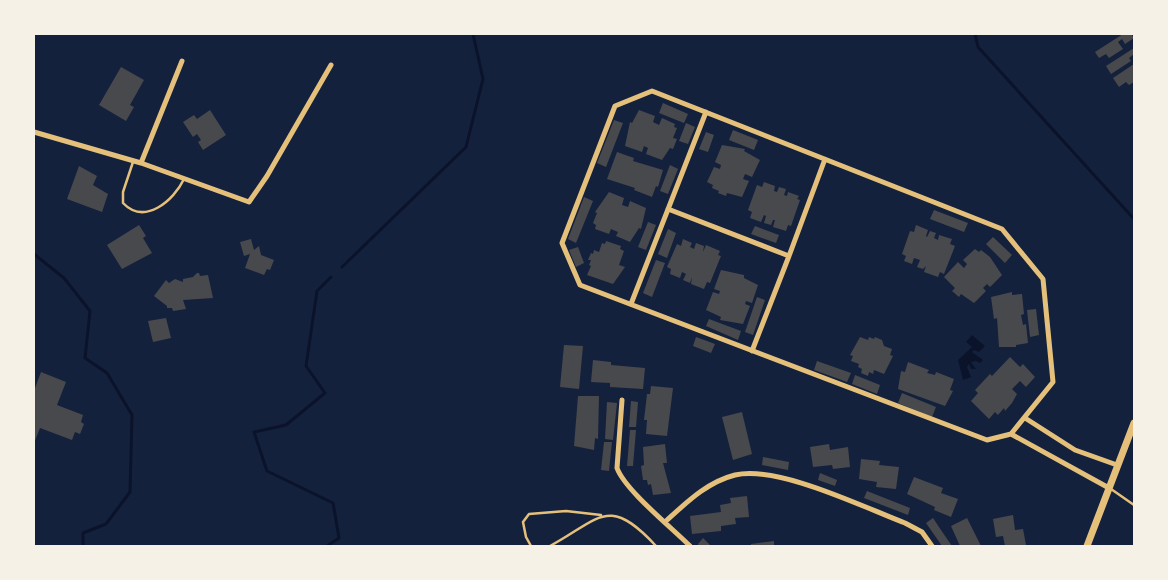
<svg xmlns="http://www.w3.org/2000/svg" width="1168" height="580" font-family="'Asap Condensed',sans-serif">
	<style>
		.water { fill: #0b132b }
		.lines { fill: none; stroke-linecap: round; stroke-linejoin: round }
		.stream { stroke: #0b132b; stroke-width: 3 }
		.building { fill: #48494c }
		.service { stroke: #e5c07b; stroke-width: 2.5 }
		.minor { stroke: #e5c07b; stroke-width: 5 }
		.tertiary { stroke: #e5c07b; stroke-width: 7 }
	</style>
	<rect width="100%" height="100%" fill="#14213d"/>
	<path class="water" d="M972 335 985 346 979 352 974 350 972 352 983 360 980 363 973 359 976 361 971 362 976 369H971L969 364 967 367 971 377 963 380 958 360 972 347 966 342Z"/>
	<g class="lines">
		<path class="stream" d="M975 34 978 47 1134 219
			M34 254 64 278 90 311 85 358 107 373 132 415 130 492 106 524 83 533V546
			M342 267 466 147 483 79 473 34
			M327 546 339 538 333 503 267 471 254 432 286 425 325 393 306 366 317 291 331 277"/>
	</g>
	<path class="building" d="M1123 34H1131L1134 38 1125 44 1122 39 1118 42 1123 49 1109 58 1106 54 1099 58 1095 52Z
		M1134 48V54L1129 58 1131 61 1111 74 1106 66Z
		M1134 64V82L1129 85 1126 82 1119 87 1113 78Z
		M121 67 144 80 130 105 134 107 126 121 99 105Z
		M663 103 688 114 684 123 659 113Z
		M210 110 226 135 203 150 198 142 201 140 197 134 193 137 183 122 194 115 197 119Z
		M639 110 655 116 653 122 659 125 662 118 675 124 674 127 677 128 673 138 677 139 673 149 670 148 662 160 646 154 648 148 644 146 642 152 625 146 630 122 632 123Z
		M614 120 623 123 606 167 597 163Z
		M686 123 695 127 688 144 679 141Z
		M733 130 758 140 754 150 729 140Z
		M706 132 714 135 708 152 699 149Z
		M722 145 745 149 744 151 760 160 752 177 745 174 743 179 749 181 742 197 727 193 726 196 718 193 719 191 712 188 713 185 707 182 714 167 720 169 721 165 715 162Z
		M617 152 634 158 633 161 663 170 658 187 656 186 652 197 634 190 635 188 607 179Z
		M670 165 678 169 668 194 660 191Z
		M79 166 97 176 93 185 108 194 102 212 67 199Z
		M764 182 775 186 774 191 777 192 779 187 786 189 784 195 787 196 788 192 799 196 797 199 800 200 791 226 788 225 786 231 773 227 775 220H773L771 225 764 223 766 216 764 215 761 222 750 218 752 212 748 210 757 185 762 187Z
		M609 192 624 198 622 205 628 207 630 201 646 208 641 229 639 228 630 242 616 236 618 232 611 229 609 234 595 229 596 225 593 223 597 213 595 212Z
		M584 197 593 201 576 243 568 239Z
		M934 210 968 223 964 232 930 219Z
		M648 222 656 225 646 250 638 247Z
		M139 225 146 236 143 238 152 253 122 269 107 245Z
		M916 225 928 230 926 236 927 237 930 231 936 233 934 238 938 240 939 235 952 239 950 244 955 246 944 274 940 272 938 277 924 272 926 266 923 269 917 267 920 260 914 258 912 264 904 261 906 256 902 254 910 231 914 232Z
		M755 226 779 235 776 243 751 234Z
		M668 229 676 233 667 258 658 254Z
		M993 237 1012 255 1005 263 986 244Z
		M251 239 254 250 259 246 261 255 274 260 270 270 267 269 264 275 245 268 250 254 244 256 240 242Z
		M683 239 692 243 690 247 694 249 696 243 704 246 703 252 706 245 720 251 718 255 721 256 710 283 707 282 704 289 691 284 692 277 690 283 683 280 686 274 682 272 680 278 670 274 671 269 667 267 677 244 681 246Z
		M606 241 621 246 620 249 624 251 619 265 625 267 613 284 587 275 591 266 589 265 591 260H588L591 253 593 254 594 250 599 252 602 243 605 244Z
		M578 247 584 263 576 267 569 250Z
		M975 249 979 252 981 250 990 257 1002 275 990 287 987 284 983 288 986 291 974 303 961 294 959 297 952 291 955 288 944 277 958 262 964 268 967 264 963 260Z
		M656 260 665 263 652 297 643 293Z
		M721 270 744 275V278L758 285 752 303 746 301 745 304 750 306 743 324 720 320 721 317 706 310 713 292 719 294 720 291 714 289Z
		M197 273H199L200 276 208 275 213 298 183 300 186 309 173 311 172 308H167V306L154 296 166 280 169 283 175 279 183 282V279L193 277Z
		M1012 292V295L1022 294 1024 314 1021 315 1023 325 1026 324 1028 343 1016 345V347H999L997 318 994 319 991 297Z
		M757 297 765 300 753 335 745 332Z
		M1036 309 1039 335 1030 337 1027 310Z
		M166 318 171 338 153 342 148 321Z
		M709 319 741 331 738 340 706 326Z
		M696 337 715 344 711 353 693 346Z
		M860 337 868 340 869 337 874 339 875 337 882 340 884 346 892 349 890 355 893 356 884 374 874 370 873 374 869 372 868 376 861 373 862 369 858 367 859 364 851 361 853 356 850 355Z
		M564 345 583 346 579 389 560 387Z
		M1010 357 1020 367 1023 364 1035 377 1026 387 1020 381 1012 389 1017 394 1012 403 1005 411 1004 408 998 415 995 412 989 419 971 401 978 393 975 390 990 374 992 376Z
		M593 360 611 362V365L645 368 643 389 610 387V383L591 382Z
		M817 361 851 373 847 382 814 370Z
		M908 362 929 370 927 373 935 375 936 372 954 379 950 390 953 391 945 406 898 389 901 371 905 372Z
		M41 372 66 382 57 405 83 415 81 422 84 424 80 434 75 432 72 440 40 428 34 443V391Z
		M855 375 880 385 877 394 852 384Z
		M651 386 673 388 667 436 646 434 647 420H644L647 394H650Z
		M902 393 936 407 932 417 898 403Z
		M578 396H599L598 439 595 438 594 450 574 446Z
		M631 401 638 402 636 427H629Z
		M607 402 617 403 613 440 605 439Z
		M742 412 752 454 733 460 722 417Z
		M630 430H636L633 466H627Z
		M604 442H612L609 471 601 470Z
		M665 444 667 463H663L671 493 653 495 651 484 648 485 647 480H643L641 466 644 465 643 447Z
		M829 444 830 450 848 447 850 467 833 469 832 465 813 467 810 447Z
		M763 457 789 462 788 470 762 465Z
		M861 459 880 461 879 465 899 467 896 489 876 487 877 482 859 479Z
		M820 473 837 480 835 486 818 480Z
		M914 477 943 488 941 493 958 499 951 517 934 510 935 507 907 494Z
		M867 491 910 508 908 515 864 498Z
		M747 496 749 517 735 518 736 524 721 526V531L692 534 690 516 721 512 720 505 731 503 730 498Z
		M1013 515 1015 530 1023 529 1026 545 1005 546 1003 536 996 537 993 519Z
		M933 518 943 533 952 546H942L926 523Z
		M967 518 981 546H960L951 526Z
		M703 538 711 546H699L698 544Z
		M774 541V546H751V544Z"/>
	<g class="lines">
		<path class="service" d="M133 162 123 192V203C145 226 174 200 184 179
			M1111 489 1134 505
			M531 546 526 537 523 522 529 514 566 511 601 515
			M550 546C600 519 608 494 656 546"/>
		<path class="minor" d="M652 91 1002 229 1043 279 1053 382 1011 434 987 440 580 285 562 243 615 106Z
			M34 132 141 163 249 202 267 176 331 65
			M141 163 182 61
			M668 209 789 256 752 351
			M789 256 825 159
			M631 304 706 112
			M622 400 617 468C625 490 671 527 690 546
			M1025 418 1075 450 1117 465
			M1011 434 1109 488
			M666 521C686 503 707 482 735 475 778 465 863 507 905 523L922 532 932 546"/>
		<path class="tertiary" d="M1087 546 1134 423"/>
	</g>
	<rect width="1168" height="580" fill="none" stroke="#f6f1e7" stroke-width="70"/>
</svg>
